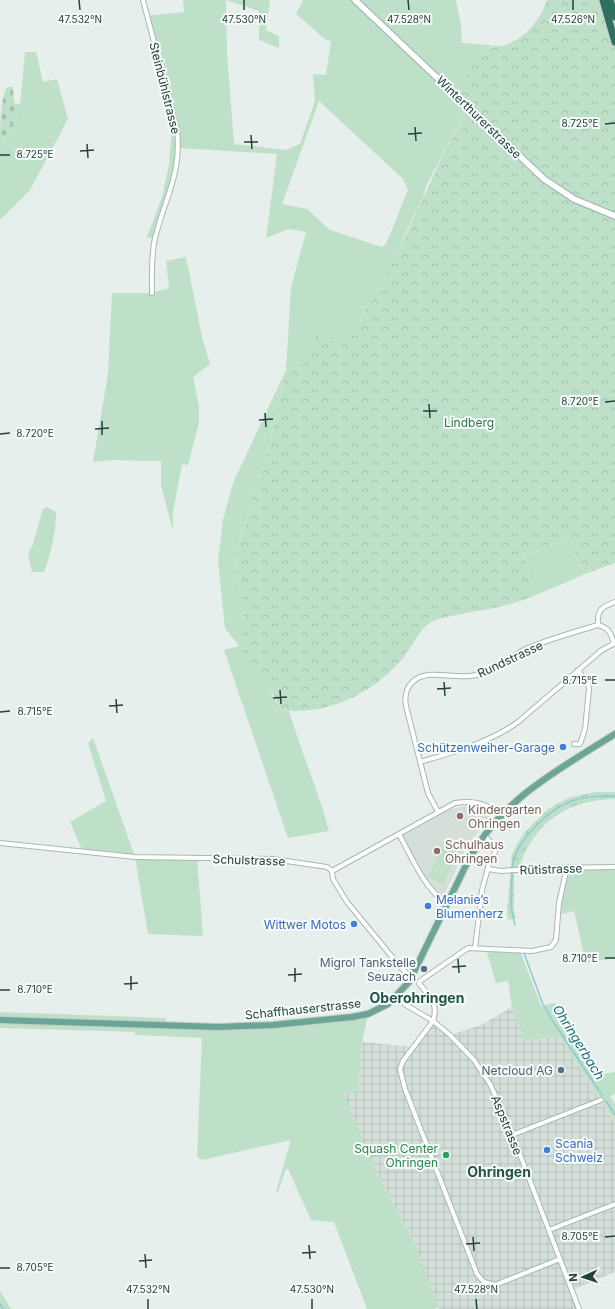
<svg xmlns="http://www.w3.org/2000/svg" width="615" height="1309" font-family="Inter,sans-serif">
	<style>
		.built { fill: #d4dfda }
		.industrial { fill: url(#industrial-grid) }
		.grass { fill: #bfe0c8; fill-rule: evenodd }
		.forest { fill: url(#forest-crowns) }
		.cemetery { fill: url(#cemetery-stones) }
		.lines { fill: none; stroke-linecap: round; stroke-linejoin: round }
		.stream { stroke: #8ec9d4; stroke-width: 1.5 }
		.street-casing { stroke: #a8b8b2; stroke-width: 6 }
		.secondary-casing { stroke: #a4bbb3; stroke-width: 8 }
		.primary-casing { stroke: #c2cac8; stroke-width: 8 }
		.highway-casing { stroke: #c2cac8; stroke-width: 9 }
		.street { stroke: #fff; stroke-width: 4 }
		.secondary { stroke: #fff; stroke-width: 5.5 }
		.primary { stroke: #6aa596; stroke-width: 6 }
		.highway { stroke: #2f6f62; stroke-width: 7 }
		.ticks { fill: none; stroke: #24423a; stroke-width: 1.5 }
		.shop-dot { fill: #3f7fe0; stroke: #f7fbf9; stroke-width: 1.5 }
		.education-dot { fill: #8d6e63; stroke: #f7fbf9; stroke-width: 1.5 }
		.service-dot { fill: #5c6f8a; stroke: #f7fbf9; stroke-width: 1.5 }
		.leisure-dot { fill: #2e9e5b; stroke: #f7fbf9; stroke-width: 1.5 }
		.labels { text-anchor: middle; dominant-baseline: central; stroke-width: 4; stroke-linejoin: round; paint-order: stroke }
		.street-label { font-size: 12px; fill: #24423a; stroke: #f7fbf9 }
		.park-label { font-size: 12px; fill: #2d7a4b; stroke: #f7fbf9 }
		.shop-label { font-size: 12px; fill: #366cbe; stroke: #f7fbf9; text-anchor: end }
		.education-label { font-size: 12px; fill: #785e54; stroke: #f7fbf9; text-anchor: start }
		.service-label { font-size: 12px; fill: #4e5e75; stroke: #f7fbf9; text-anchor: end }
		.leisure-label { font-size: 12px; fill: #27864d; stroke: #f7fbf9; text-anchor: end }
		.water-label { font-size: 13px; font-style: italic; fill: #1c6f80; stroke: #f7fbf9 }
		.quarter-label { font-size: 14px; font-weight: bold; fill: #1f5548; stroke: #f7fbf9 }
		.ticks-label { font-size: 10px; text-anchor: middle; fill: #24423a; stroke: #f7fbf9; stroke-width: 4; stroke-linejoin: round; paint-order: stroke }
	</style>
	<defs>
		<pattern id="industrial-grid" width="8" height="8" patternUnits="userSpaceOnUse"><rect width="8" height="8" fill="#d4dfda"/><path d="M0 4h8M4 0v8" fill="none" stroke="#b6c1bc"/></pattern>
		<pattern id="forest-crowns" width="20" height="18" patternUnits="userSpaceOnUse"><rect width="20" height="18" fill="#bfe0c8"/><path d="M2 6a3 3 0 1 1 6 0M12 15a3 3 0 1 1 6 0" fill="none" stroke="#a4c1ad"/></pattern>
		<pattern id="cemetery-stones" width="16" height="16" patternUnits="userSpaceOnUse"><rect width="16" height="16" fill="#bfe0c8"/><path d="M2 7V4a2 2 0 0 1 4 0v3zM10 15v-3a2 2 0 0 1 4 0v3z" fill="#a4c1ad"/></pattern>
	</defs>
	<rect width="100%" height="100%" fill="#e6efeb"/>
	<path class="built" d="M471 805 485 809 490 813 491 817 468 844 444 895 442 896 423 876 402 836 451 809Z"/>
	<path class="industrial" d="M512 1007 524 1040 560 1037 615 1123V1272L572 1290 579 1309H439L414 1241 379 1177 342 1093 358 1091 362 1042 413 1047 433 1021 450 1035 481 1025Z"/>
	<path class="grass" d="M183 0H270L266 30 279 36V48L259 40V11L226 0 227 53 234 144 286 150 300 144 315 101 313 74 326 75 331 41 326 40 296 14 303 1 301 0H456L461 26 462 43 501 46 486 48 468 72 460 91 468 107 426 186 423 197 396 254 349 342 306 364 286 370 266 460 255 490 236 554 237 577 243 602 244 628 242 641 281 710 289 711C301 751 318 790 329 831L288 838 224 650 239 646 225 628 218 561 223 520 233 483 286 370 291 287 306 232 288 229 266 238 277 154 179 148 177 164 155 239 147 237 162 197 169 165 171 137 165 108 167 92 147 16 184 12ZM319 101 403 179 408 190 386 244 382 247 330 230 307 209 282 204Z
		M25 52H36L43 82 57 79 68 119 30 190 0 220V147L12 128 20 105Z
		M186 257 202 337 210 364 193 377 199 406V423L188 465 182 464 173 512V531L161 485V461L112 460 93 462 108 374 112 293H152L169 288 166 261Z
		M47 507 56 512C56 533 51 553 44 572H32L28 554 32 547 43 509Z
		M567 540 585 574 534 596 524 555Z
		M93 738 135 857 197 858 203 936 148 934 135 857 83 852 70 822 106 801 88 743Z
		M444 842 459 850 443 884 428 877Z
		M567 867H615V958L586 963 574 911 557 915Z
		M486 949 520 951 541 1006 555 1003 597 1075 615 1072V1094L610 1096 615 1104V1122L560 1037 524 1040 512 1007 508 981 496 983Z
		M0 1012 166 1018 167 1025 218 1027 352 1017 367 1019 362 1042 358 1092 343 1093 379 1177 414 1241 439 1307 435 1309H367L334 1222 311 1220 288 1169H286L278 1192 276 1191 291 1140 202 1160 197 1157 202 1038 135 1035V1032L0 1028Z
		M0 1291 11 1309H0Z"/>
	<path class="forest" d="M547 0H615V563L585 574 567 540 524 555 534 596C512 605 490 609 466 613 455 616 440 617 431 622 418 630 412 647 403 658 374 693 327 716 281 710L275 697 239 646 244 628 243 602 237 577 236 554 255 490 266 460 286 370 306 363 317 333 349 342 407 233 442 157 468 107 456 95C466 83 468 63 480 52 486 47 494 48 501 46 525 40 539 22 547 0Z
		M596 792H615V799C576 800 548 813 528 847 522 856 521 867 514 874V912L516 918 508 920 507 912 512 854 523 834 548 809 570 797Z"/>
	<path class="cemetery" d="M7 87H13L14 103 20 105 12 128 0 147C0 128 0 100 7 87Z"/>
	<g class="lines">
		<path class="stream" d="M512 867C514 861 515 854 518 849 529 830 551 808 572 801 585 796 601 796 615 796
			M512 873 511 907 515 925
			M524 953 542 1002 552 1020 602 1095
			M606 1101 615 1115
			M0 1304 3 1309"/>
		<defs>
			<path id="street" d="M143 0 177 130C182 173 165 198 155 238 151 256 152 275 152 293
				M598 625C597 610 601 607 615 602
				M574 744H580L585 729 589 689 588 683 578 670
				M420 762C454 752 489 743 518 722L602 650 615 643
				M438 812 428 793 406 706C404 695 407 684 418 678 433 670 458 680 476 675 495 670 510 656 528 648 550 639 574 632 598 625 609 628 611 633 614 644
				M399 834C412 858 424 888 446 903
				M0 843 135 857 273 859 327 867 332 871 455 803C474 800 486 803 500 815
				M488 869 501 871 544 868 615 867
				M332 871 333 879 347 902 402 969 412 977
				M475 948 482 890 489 864 495 852 494 846 484 835
				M397 996 406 1005 433 1021 450 1035 474 1060 490 1084 506 1118 579 1309
				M512 1135 601 1100
				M549 1230 615 1204
				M560 1259 495 1285 484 1282 477 1274 405 1089 400 1069 403 1061 433 1021C439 1003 429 997 419 983L420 981 468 948 532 951 551 947 556 940 559 903 567 867"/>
			<path id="secondary" d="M355 0 544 179 574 199 615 216"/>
			<path id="primary" d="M0 1020 218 1027 273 1025 352 1017 368 1014 388 1004 409 982 469 859C503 798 558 770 615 734"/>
			<path id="highway" d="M603 0 615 42
				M610 0 615 17"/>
		</defs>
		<use href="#street" class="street-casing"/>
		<use href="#secondary" class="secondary-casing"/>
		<use href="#primary" class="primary-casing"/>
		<use href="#highway" class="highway-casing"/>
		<use href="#street" class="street"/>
		<use href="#secondary" class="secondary"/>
		<use href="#primary" class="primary"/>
		<use href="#highway" class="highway"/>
	</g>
	<path class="ticks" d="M79 0 80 10M244 0V10M408 0 409 10M573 0V10M605 124 615 123M415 127 416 141M408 134 422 133M251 135 252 149M244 142H258M87 144 88 158M80 151 94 150M0 155H10M605 402 615 401M429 404 430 418M423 411H437M265 413 266 427M259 420 273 419M102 421V435M95 429 109 428M0 434 10 433M605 680H615M444 682 445 696M437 689 451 688M280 690 281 704M273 698 287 697M116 699 117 713M109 706 123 705M0 712 10 711M605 958H615M458 959 459 973M452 967 466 966M295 968V982M288 975 302 974M131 976V990M124 984 138 983M0 990H10M473 1237 474 1251M605 1237 615 1236M466 1244 480 1243M309 1245 310 1259M302 1253 316 1252M145 1254 146 1268M139 1261 152 1260M0 1268H10M148 1299V1309M312 1299V1309M476 1299 477 1309"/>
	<g class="shop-dot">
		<circle cx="563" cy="747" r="4"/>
		<circle cx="428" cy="906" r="4"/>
		<circle cx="354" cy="924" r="4"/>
		<circle cx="547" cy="1150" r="4"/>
	</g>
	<g class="education-dot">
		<circle cx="460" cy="816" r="4"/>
		<circle cx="437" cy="851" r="4"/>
	</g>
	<g class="service-dot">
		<circle cx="424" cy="969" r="4"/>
		<circle cx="561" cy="1070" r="4"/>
	</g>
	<circle class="leisure-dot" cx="446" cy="1155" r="4"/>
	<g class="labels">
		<g class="street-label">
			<text transform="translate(165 88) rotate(76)">Steinbühlstrasse</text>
			<text transform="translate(479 117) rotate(44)">Winterthurerstrasse</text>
			<text transform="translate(510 659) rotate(-25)">Rundstrasse</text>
			<text transform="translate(249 860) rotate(2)">Schulstrasse</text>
			<text transform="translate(551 869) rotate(-2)">Rütistrasse</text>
			<text transform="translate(303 1009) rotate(-6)">Schaffhauserstrasse</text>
			<text transform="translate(507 1125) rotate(68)">Aspstrasse</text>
		</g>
		<g class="park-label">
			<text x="469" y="422">Lindberg</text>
		</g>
		<g class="shop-label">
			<text x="555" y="747">Schützenweiher-Garage</text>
			<text x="436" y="899" text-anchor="start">Melanie’s<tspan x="436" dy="14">Blumenherz</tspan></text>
			<text x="346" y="924">Wittwer Motos</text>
			<text x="555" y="1143" text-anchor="start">Scania<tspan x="555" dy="14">Schweiz</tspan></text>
		</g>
		<g class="education-label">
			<text x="468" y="809">Kindergarten<tspan x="468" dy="14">Ohringen</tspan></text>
			<text x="445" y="844">Schulhaus<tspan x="445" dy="14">Ohringen</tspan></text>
		</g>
		<g class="service-label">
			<text x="416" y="962">Migrol Tankstelle<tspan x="416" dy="14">Seuzach</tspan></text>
			<text x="553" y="1070">Netcloud AG</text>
		</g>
		<g class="leisure-label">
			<text x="438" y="1148">Squash Center<tspan x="438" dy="14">Ohringen</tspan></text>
		</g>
		<g class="water-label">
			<text transform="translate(579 1042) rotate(58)">Ohringerbach</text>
		</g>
		<g class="quarter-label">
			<text x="417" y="997">Oberohringen</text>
			<text x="499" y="1171">Ohringen</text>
		</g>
	</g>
	<g class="ticks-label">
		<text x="80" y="23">47.532°N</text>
		<text x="244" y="23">47.530°N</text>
		<text x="409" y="23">47.528°N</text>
		<text x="573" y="23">47.526°N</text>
		<text x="580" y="127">8.725°E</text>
		<text x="35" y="158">8.725°E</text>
		<text x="580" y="405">8.720°E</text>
		<text x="35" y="437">8.720°E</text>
		<text x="580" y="684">8.715°E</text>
		<text x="35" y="715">8.715°E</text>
		<text x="580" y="962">8.710°E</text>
		<text x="35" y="993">8.710°E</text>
		<text x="580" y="1240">8.705°E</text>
		<text x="35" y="1271">8.705°E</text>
		<text x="148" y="1293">47.532°N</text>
		<text x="312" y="1293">47.530°N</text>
		<text x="476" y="1293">47.528°N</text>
	</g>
	<g transform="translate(583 1277) rotate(267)" stroke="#f7fbf9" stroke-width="3" paint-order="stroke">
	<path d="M0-3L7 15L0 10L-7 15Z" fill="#24423a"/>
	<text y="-6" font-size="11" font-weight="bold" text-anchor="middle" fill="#24423a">N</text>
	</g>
</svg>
